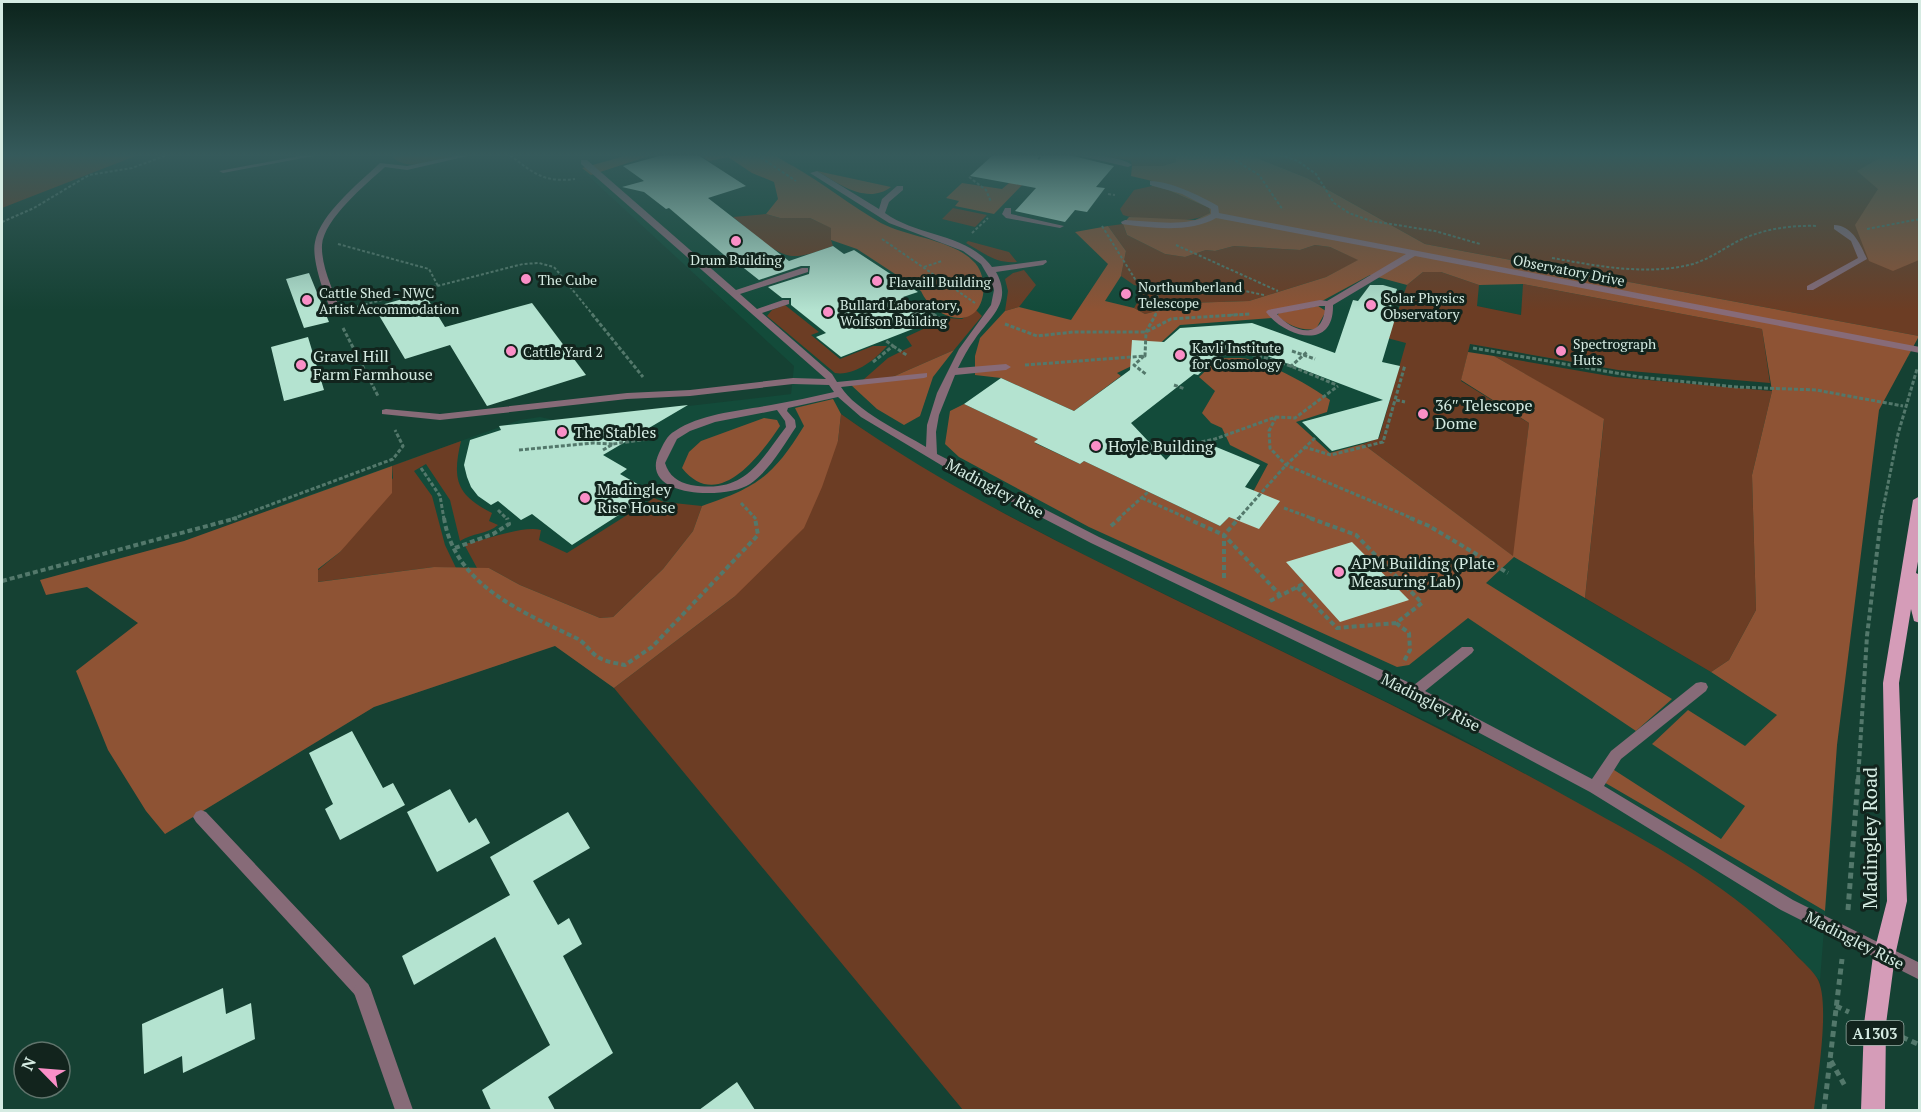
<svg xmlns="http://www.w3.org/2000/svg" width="1921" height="1112" font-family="'PT Serif',serif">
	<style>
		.built { fill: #134b3a }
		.green { fill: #6c3d24 }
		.forest { fill: #8e5334 }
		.building { fill: #b4e3d0 }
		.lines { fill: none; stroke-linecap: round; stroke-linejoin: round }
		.path-far3 { stroke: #53786b; stroke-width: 2; stroke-dasharray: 3 2; stroke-linecap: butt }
		.path-far2 { stroke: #53786b; stroke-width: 3; stroke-dasharray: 4 2; stroke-linecap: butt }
		.path-far1 { stroke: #53786b; stroke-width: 4; stroke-dasharray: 5 3; stroke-linecap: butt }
		.path { stroke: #53786b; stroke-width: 5; stroke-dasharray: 6 4.5; stroke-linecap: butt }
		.service { fill: #876b78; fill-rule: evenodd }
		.minor { fill: #876b78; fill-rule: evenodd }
		.primary { fill: #d59cb8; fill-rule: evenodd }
		.path-bridge { stroke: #53786b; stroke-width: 3; stroke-dasharray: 4 2; stroke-linecap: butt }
		.poi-dot { fill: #fa8fc7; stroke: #12241d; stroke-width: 2 }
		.labels { text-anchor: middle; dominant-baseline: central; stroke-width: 6; stroke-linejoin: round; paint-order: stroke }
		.far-poi-label { font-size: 14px; fill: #d5ebe2; stroke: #12241d; text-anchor: start }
		.far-street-label { font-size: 14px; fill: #d5ebe2; stroke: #12241d }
		.shield { fill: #12241d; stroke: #9aafa7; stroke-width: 1.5 }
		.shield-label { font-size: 15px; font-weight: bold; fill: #d5ebe2 }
		.poi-label { font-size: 16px; fill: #d5ebe2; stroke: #12241d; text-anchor: start }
		.street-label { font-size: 16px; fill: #d5ebe2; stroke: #12241d }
		.near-street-label { font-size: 20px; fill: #d5ebe2; stroke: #12241d }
	</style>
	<rect width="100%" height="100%" fill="#154133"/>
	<path class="built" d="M636 155H1919V338L1916 340 1909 357 1524 284 1521 315 1477 306 1618 370 1470 344 1461 380 1514 557 1711 672 1778 715 1834 799 1820 981 1782 939 1538 781 1451 733 1086 556 956 488 897 453 841 414 838 441 614 688 555 646 374 707 165 834 146 811 263 654 278 506 520 420 540 417 559 421 791 394 794 366 583 171Z"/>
	<path class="green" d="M2 155H138L2 208Z
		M392 155H456C439 159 403 174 392 155Z
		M1100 155H1176V162L1162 166H1132L1131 161Z
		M1249 155H1919V336L1425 244 1307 178Z
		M1152 186 1168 190 1209 208 1210 213C1192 225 1143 221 1123 215L1120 209 1134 190Z
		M953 208 987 215 975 227 942 219Z
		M766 214 780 218H810L832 228 831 240 833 246C820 250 806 257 792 256 774 255 747 228 733 217Z
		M1123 224 1127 235 1165 254 1185 257 1206 250 1215 251 1234 246 1300 250 1315 245 1330 247 1359 260 1326 277 1249 301 1187 303 1145 314 1134 308 1146 288 1134 285 1121 276 1126 251 1108 226Z
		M968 241 1009 252 1017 262C996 264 984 253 966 243Z
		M1024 270 1036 285 1019 307 1005 311 1008 291 1005 279 1013 273Z
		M1423 272H1441L1479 285 1477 306 1521 315 1523 284 1762 329 1770 383 1618 370 1470 344 1461 381 1529 423 1514 557 1363 444 1379 438 1406 343 1387 338 1386 321 1394 322 1407 285Z
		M785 305 819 332 811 335 840 359 873 346H887C874 361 854 376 835 373L767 316 772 310Z
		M976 310 982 316 954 350 890 378 863 380 888 358 912 346 906 337 947 318 962 319Z
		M1494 356 1615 377 1772 391 1752 475 1756 610 1729 660 1711 672 1585 598 1604 420Z
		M841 414C947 489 1064 545 1180 602 1314 667 1448 730 1578 803 1655 846 1737 888 1796 955 1803 962 1812 970 1817 978 1831 1000 1817 1083 1814 1110H963L614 688 734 597 838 441Z
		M461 441C452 479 456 495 492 513L489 521 498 525C488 534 472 533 460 541L450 500 426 464 414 471 432 496 445 545 456 568 434 567 317 582 318 570 340 552 393 478 392 466Z
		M654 498 664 502 702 506 693 531 663 569 613 617 600 618 520 585 489 568H477L464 544C486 540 523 525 541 530L539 540 567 553Z"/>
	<path class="forest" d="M628 155H652L591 175 582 168Z
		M700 155C715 155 760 151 773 155 779 157 786 163 793 166 823 183 851 206 881 223 908 237 953 240 973 261 982 269 985 284 983 295 976 334 932 317 921 291L857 249 831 240V228L810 218H780L766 214 778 199 774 182 752 173 728 157 709 161Z
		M1176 155H1249L1307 178 1425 244 1919 336 1879 410 1837 745 1825 911 1602 781 1611 768 1721 839 1745 806 1652 744 1688 710 1745 746 1777 715 1711 672 1729 660 1756 610 1752 475 1772 391 1762 329 1523 284 1479 285 1441 272H1423L1407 285 1370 275 1322 301 1269 311 1272 318 1180 325 1140 362 1117 373 1121 376 1074 411 1001 378 975 375V356L980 338 1005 311 1019 307 1071 320 1108 264 1075 232 1108 226 1126 251 1121 276 1105 301 1134 308 1145 314 1187 303 1249 301 1326 277 1358 260 1330 247 1315 245 1300 250 1234 246 1215 251 1206 250 1185 257 1165 254 1127 235 1123 224 1129 217 1195 220 1210 213 1209 208 1168 190 1152 186V181L1131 176 1132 166H1162L1176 162Z
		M1878 155H1919V260L1893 271 1869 261 1855 225 1878 189 1857 171 1880 158Z
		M817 171 891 187C867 205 839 184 817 171Z
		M1027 180 994 214 955 206 959 201 946 198 962 183 1002 189 1009 183Z
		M1318 306 1326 311 1316 329C1300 331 1289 325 1277 316L1279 313Z
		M954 350 933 377 920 416 904 425 877 409 851 385 890 378Z
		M1468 352 1494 356 1604 419 1585 598 1514 557 1486 583 1672 699 1636 731 1468 618 1409 665 1397 667 1089 527 959 457 945 444 950 411 964 404 1038 439 1035 443 1080 464 1084 461 1220 526 1253 492 1268 464 1230 445 1222 428 1211 423 1202 413 1215 391 1199 377 1219 358C1228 359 1239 357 1248 359 1274 365 1309 385 1330 400L1327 412 1296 422 1330 453 1363 444 1513 556 1529 423 1461 380Z
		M833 399 841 414 838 441 822 487 804 528 734 597 614 688 555 646 374 707 165 834 146 811 108 750 76 671 138 623 87 587 46 595 40 580 184 541 392 466V493L340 552 318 569V582L434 567 489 568 520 585 600 618 613 617 663 569 693 531 702 506C758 487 773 476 804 426L795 408Z
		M764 418 777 420 780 426C759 457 718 513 682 468L689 452 701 441Z"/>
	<path class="building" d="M663 155H698L746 186 708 198 789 261 833 246 844 254 854 250 918 292 903 297 936 320 841 357 816 337 826 333 791 305V298H782L768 287 809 274 810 266H801L759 280 740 265 737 266 669 208 666 209 644 192 622 187 644 181 623 166Z
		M993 155H1069L1114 166 1096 187 1105 188 1087 212 1075 210 1065 222 1015 211 1036 188 970 176Z
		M309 273 329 322 304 328 286 279Z
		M1370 285H1383L1397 289 1391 307 1398 309 1382 362 1400 366 1378 439 1332 451 1302 422 1383 400 1246 348H1227L1198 375 1194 374 1131 423 1166 460 1175 450 1209 444 1260 465 1245 487 1280 501 1259 529 1229 517 1220 526 1084 461 1080 464 1034 442 1038 439 964 404 1001 378 1074 411 1130 370 1132 340 1164 342 1180 328 1252 323 1335 353 1353 300 1358 301Z
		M424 293 445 327 532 303 586 375 487 406 450 345 405 359 374 307Z
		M308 337 324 390 284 401 271 347Z
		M688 405 603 455 627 469 620 474 653 493 572 545 532 514 521 520 498 501 491 505 478 496 471 487 467 477 464 465 470 440 501 430 499 426Z
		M1352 542 1409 600 1340 622 1286 562Z
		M352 731 383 788 393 783 405 805 340 840 325 809 333 804 309 753Z
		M450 789 469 823 476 818 490 843 437 872 407 812Z
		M568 812 590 848 533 881 558 925 569 918 582 944 563 956 613 1053 548 1097 555 1110H491L482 1090 550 1045 495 937 414 985 402 956 510 895 490 857Z
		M223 988 226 1014 251 1003 255 1039 183 1073 182 1056 144 1074 142 1024Z
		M737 1082 755 1110H699Z"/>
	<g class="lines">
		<path class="path-far3" d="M510 155C533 173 544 183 575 179
			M757 155 796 181
			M1227 155 1259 175 1283 210
			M1280 155 1298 161 1316 174 1334 203 1349 213 1371 221 1435 231 1480 244
			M1038 159 1043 155
			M969 177 986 190 991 202
			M1108 194 1115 195
			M2 222 34 208 89 175 132 168 167 155
			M1102 226 1135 279 1156 293 1161 305 1155 315
			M1867 229 1920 219
			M972 233 988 218
			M882 239 975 303
			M338 244 429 269 438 286
			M1176 245 1278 291
			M1552 258C1598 266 1647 276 1693 264 1709 259 1723 249 1738 241 1763 229 1790 225 1818 226
			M924 267 942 261
			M1147 285H1216L1264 295
			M914 305 918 304 935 315
			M355 307 523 264 539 263 554 267 593 315
			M1230 315 1250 314"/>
		<path class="path-far2" d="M592 314 643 377
			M933 314 939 318
			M1005 324 1037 336 1073 332H1146L1171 319 1250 314
			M343 328 378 396
			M893 346 908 356
			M1473 348 1639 377 1736 387 1816 390 1903 406
			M1144 356 1134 365 1147 375
			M1212 360C1238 338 1308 374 1337 385
			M873 362 893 346 885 340
			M1025 365 1145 356 1146 332 1156 314
			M1290 367 1307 352
			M1174 385 1185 389
			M1396 400 1405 402
			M1276 417 1269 431 1270 448 1286 465 1414 519
			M1178 447 1215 439 1276 417 1295 418 1338 386
			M1304 447 1331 455 1383 442 1405 365
			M519 450 593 443 613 444
			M603 450 613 444 648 439
			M421 468 440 496 444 519
			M1142 498 1189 519
			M741 503 756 519
			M1284 508 1314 519
			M498 510 507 519
			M609 511 612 514 625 506
			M232 519 393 459 403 446 395 430
			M1118 519 1148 492
			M1238 519 1286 465 1315 438
			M1881 519 1898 434 1917 369"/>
		<path class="path-far1" d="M444 518C455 586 523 612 578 639 586 644 591 653 598 657 605 662 617 663 625 665L652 647 758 535 755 518
			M1186 518 1224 535 1280 595
			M1410 518 1429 526 1508 573
			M1111 526 1120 518
			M455 548 493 534 509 524 507 518
			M1224 578V535L1239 518
			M2 581 237 518
			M1297 587 1337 628 1396 623 1422 603 1356 535 1310 518
			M1270 601 1305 583
			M1396 623 1409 633 1410 650 1403 663
			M1858 780 1867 636 1881 518"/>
		<path class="path" d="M1848 910 1858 779
			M1836 1006 1849 1012
			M1902 1037 1920 1045
			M1831 1061 1845 1086
			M1824 1110 1842 959"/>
		<path class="service" d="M305 155H319L223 173 219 171Z
			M460 155H472L407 170 385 167C366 184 324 219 322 245 321 267 334 292 341 312L336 315 333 314C325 298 311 259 315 242 320 214 360 182 380 163L407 166Z
			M1077 155C1089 154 1123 157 1132 165L1128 167Z
			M581 160H587L736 290 802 268H808V272L740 294 757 309 783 300H789V304L762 313 832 374 837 382 927 373V377L924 378 841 387C855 410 903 433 926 447L927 425 937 393 959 349 991 305 994 290 991 281 981 264 963 251 889 223 810 173 817 171 879 209 882 199 897 186H903V190L889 202 885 213C918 237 967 233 992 267L1046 260 1047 262 1043 265 996 272C1013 302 991 316 975 339 968 348 963 358 958 368L1006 364 1011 367 1006 370 955 375 939 415 936 432 937 454 1099 537 1414 685 1462 647H1472L1474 650 1472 653 1425 691 1592 779 1611 751 1696 683 1701 682 1706 683 1708 687 1706 691 1621 759 1604 786 1793 900 1920 963V980L1781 910 1590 792 1410 696 1091 543 946 468 861 417 838 397 788 408 787 411 795 420 796 427C783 446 770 470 750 484 726 500 638 498 659 453 663 445 667 435 675 431 702 413 740 411 771 405 792 401 813 397 834 392L829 385 793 384 690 396 627 399 440 420 382 414V410L386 409 440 414 627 393 690 390 793 378 826 379 581 164ZM777 410 785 421 786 427C758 464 744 494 691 485 678 482 669 476 665 463L677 439 690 431 715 422Z
			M1150 181C1170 181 1201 196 1218 206L1219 213 1920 347V353L1415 256 1333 305C1334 351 1286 338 1266 312L1268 310 1320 300 1327 301 1406 254 1216 218C1191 233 1150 228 1122 224L1121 222 1125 220C1152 221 1187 228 1211 214V209L1182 194 1150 185ZM1320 306H1325C1324 341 1293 333 1277 314Z
			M1005 208H1011V214L1064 226 1060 228 1006 218 1002 214Z
			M1834 225C1852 225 1861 245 1867 259L1813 290H1807V286L1858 258 1851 241 1834 229Z
			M201 810 206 812 368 984 371 990 368 996 362 999 356 996 196 822 193 817 196 812Z"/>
		<path class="minor" d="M362 981 368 984 371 990 413 1110H395L353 990 356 984Z"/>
		<path class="primary" d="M1920 496V550L1916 573 1920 575V623L1914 621 1911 609 1899 683 1907 901 1895 956 1886 1024 1885 1110H1861L1864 1024 1873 956 1887 901 1883 683 1913 500Z"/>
		<path class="path-bridge" d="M1292 351 1315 359"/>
	</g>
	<linearGradient id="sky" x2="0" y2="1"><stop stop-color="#0c241c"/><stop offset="0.5" stop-color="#355a5b"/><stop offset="1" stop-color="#355a5b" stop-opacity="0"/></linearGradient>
	<rect width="1921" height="310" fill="url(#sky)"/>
	<g class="poi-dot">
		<circle cx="736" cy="241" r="6"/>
		<circle cx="526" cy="279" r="6"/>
		<circle cx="877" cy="281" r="6"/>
		<circle cx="1126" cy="294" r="6"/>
		<circle cx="307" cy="300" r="6"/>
		<circle cx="1371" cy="305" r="6"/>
		<circle cx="828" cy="312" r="6"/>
		<circle cx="511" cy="351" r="6"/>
		<circle cx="1561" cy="351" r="6"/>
		<circle cx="1180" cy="355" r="6"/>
		<circle cx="301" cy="365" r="6"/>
		<circle cx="1423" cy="414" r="6"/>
		<circle cx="562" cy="432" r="6"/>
		<circle cx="1096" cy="446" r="6"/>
		<circle cx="585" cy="498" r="6"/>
		<circle cx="1339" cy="572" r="6"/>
	</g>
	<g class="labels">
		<g class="far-poi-label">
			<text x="736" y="259" text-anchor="middle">Drum Building</text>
			<text x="538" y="279">The Cube</text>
			<text x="889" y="281">Flavaill Building</text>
			<text x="1138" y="286">Northumberland<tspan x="1138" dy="16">Telescope</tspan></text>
			<text x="319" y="292">Cattle Shed - NWC<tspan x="319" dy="16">Artist Accommodation</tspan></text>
			<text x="1383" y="297">Solar Physics<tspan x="1383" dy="16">Observatory</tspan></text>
			<text x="840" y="304">Bullard Laboratory,<tspan x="840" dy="16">Wolfson Building</tspan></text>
			<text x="1573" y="343">Spectrograph<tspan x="1573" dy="16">Huts</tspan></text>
			<text x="1192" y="347">Kavli Institute<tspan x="1192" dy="16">for Cosmology</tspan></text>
			<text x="523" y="351">Cattle Yard 2</text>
		</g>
		<g class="far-street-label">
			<text transform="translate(1569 270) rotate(11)">Observatory Drive</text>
		</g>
		<rect class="shield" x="1846.5" y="1021" width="57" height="24" rx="4.5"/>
		<g class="shield-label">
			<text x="1875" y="1033">A1303</text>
		</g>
		<g class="poi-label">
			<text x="313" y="356">Gravel Hill<tspan x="313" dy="18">Farm Farmhouse</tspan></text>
			<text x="1435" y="405">36″ Telescope<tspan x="1435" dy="18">Dome</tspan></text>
			<text x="574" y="432">The Stables</text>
			<text x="1108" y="446">Hoyle Building</text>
			<text x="597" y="489">Madingley<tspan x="597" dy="18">Rise House</tspan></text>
			<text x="1351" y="563">APM Building (Plate<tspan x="1351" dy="18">Measuring Lab)</tspan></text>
		</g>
		<g class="street-label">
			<text transform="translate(995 488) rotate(28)">Madingley Rise</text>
			<text transform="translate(1431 702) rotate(27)">Madingley Rise</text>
			<text transform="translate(1855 940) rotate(27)">Madingley Rise</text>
		</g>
		<g class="near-street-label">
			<text transform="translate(1869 838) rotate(-90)">Madingley Road</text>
		</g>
	</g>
	<rect width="1921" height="1112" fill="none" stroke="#d5ebe2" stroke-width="6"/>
	<g transform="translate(42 1070) rotate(295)"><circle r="28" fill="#12241d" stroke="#60746c" stroke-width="1.5"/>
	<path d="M0-4.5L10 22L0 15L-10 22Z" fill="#fa8fc7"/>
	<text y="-9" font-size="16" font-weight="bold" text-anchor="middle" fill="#d5ebe2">N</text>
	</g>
</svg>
